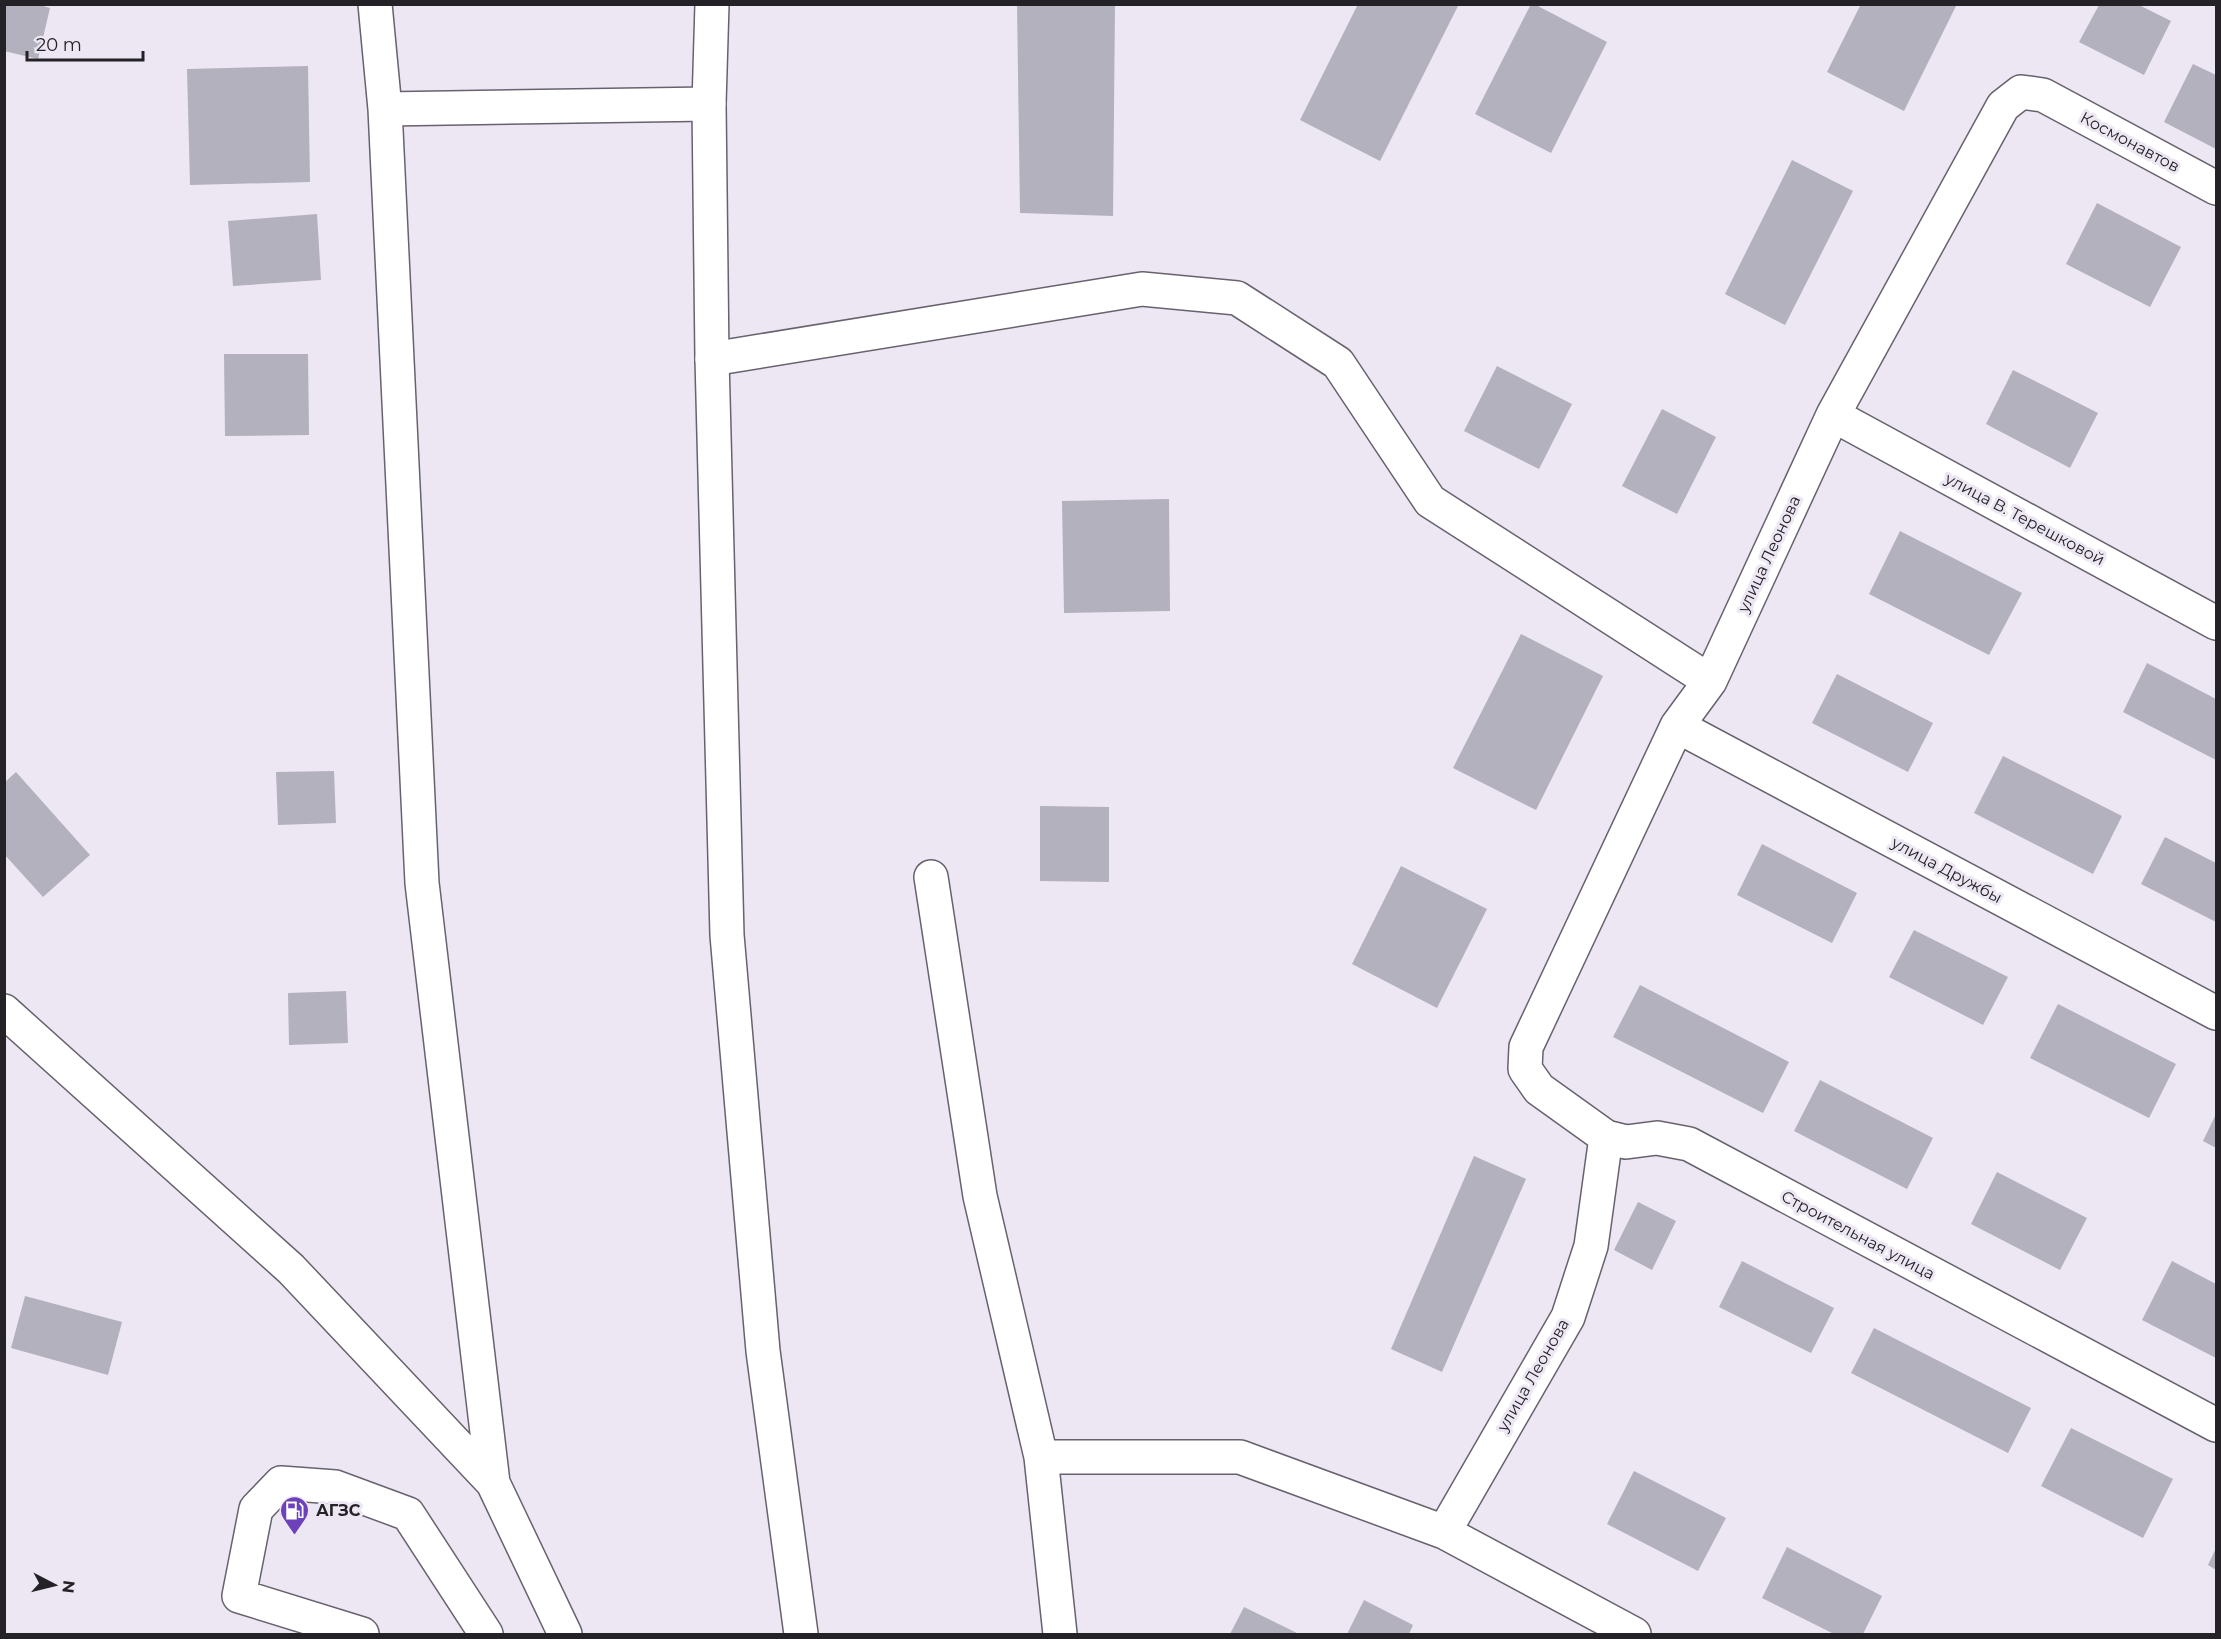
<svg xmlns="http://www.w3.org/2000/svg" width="2221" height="1639" font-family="Montserrat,sans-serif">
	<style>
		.building { fill: #b2b1bd }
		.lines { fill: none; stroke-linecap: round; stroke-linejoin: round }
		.minor-casing { stroke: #67626d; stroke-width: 36 }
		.highway-casing { stroke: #67626d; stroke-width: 36 }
		.minor { stroke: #fff; stroke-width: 33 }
		.highway { stroke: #fff; stroke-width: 33 }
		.labels { text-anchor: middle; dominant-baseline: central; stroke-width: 6; stroke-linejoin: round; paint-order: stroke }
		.street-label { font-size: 16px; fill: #242227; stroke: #ede7f3 }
		.poi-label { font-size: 16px; font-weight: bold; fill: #242227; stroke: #ede7f3; text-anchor: start }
	</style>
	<rect width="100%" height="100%" fill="#ede7f3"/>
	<path class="building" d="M4 4H37L50 8 38 59 4 51Z
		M1017 4H1115L1113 216 1020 213Z
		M1358 4H1459L1380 161 1300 120Z
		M1531 4H1534L1607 42 1551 153 1475 114Z
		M1861 4H1957L1904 111 1827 72Z
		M2099 5H2139L2171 21 2144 75 2079 42Z
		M2193 64 2216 75V149L2164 122Z
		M308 66 310 182 190 185 187 69Z
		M1792 160 1853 191 1785 325 1725 294Z
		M2097 203 2181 247 2150 307 2066 264Z
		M317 214 321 280 233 286 228 221Z
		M224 354H308L309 435 225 436Z
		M1497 366 1572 404 1539 469 1464 431Z
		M2013 370 2098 413 2070 468 1986 424Z
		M1662 409 1716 437 1677 514 1622 486Z
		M1169 499 1170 611 1064 613 1062 501Z
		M1900 531 2022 593 1989 655 1869 594Z
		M1521 634 1603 676 1536 810 1453 768Z
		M2147 663 2216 699V760L2123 712Z
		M1837 674 1933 723 1908 772 1812 723Z
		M2003 756 2122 816 2093 874 1974 813Z
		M334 771 336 823 278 825 276 772Z
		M16 772 90 855 43 897 4 854V783Z
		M1040 806 1109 807V882L1040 881Z
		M2165 837 2216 863V922L2141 884Z
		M1762 844 1857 893 1832 943 1737 895Z
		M1401 866 1487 909 1437 1008 1352 964Z
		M1914 930 2008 977 1983 1025 1889 977Z
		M1640 985 1789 1062 1763 1113 1613 1037Z
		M346 991 348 1043 289 1045 288 993Z
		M2058 1004 2176 1064 2149 1118 2030 1058Z
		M1820 1080 1933 1138 1907 1189 1794 1131Z
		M2216 1114V1148L2203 1141Z
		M1474 1156 1526 1179 1442 1372 1391 1349Z
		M1997 1172 2087 1218 2060 1270 1971 1224Z
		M1638 1202 1676 1221 1652 1270 1614 1250Z
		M1742 1261 1834 1308 1811 1353 1719 1307Z
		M2172 1261 2216 1284V1358L2142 1320Z
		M25 1296 122 1322 108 1375 11 1348Z
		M1874 1328 2031 1408 2008 1453 1851 1373Z
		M2071 1428 2173 1479 2143 1538 2041 1486Z
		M1634 1471 1726 1518 1698 1571 1607 1524Z
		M1787 1547 1882 1596 1863 1634H1834L1762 1598Z
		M2216 1548V1570L2208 1565Z
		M1364 1600 1413 1625 1409 1634H1347Z
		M1244 1607 1299 1634H1230Z"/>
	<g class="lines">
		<defs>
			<path id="minor" d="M375 4 385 109 422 883 493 1483
				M385 109 709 104
				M2216 188 2043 95 2021 92 2003 106 1833 415 1710 681 1677 726 1526 1047 1525 1069 1539 1089 1606 1137 1626 1142 1657 1138 1689 1144 2216 1425
				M712 359 1142 289 1237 298 1338 363 1430 501 1710 681
				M1833 415 2216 623
				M1677 726 2216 1013
				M931 877 980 1196 1041 1457 1060 1634
				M4 1011 291 1269 493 1483 565 1634
				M1041 1457H1240L1444 1532 1634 1634
				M1444 1532 1568 1317 1591 1246 1606 1137
				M362 1634 239 1596 256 1509 281 1483 335 1487 408 1514 486 1634"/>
			<path id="highway" d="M712 4 709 104 712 359 727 935 763 1351 801 1634"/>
		</defs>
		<use href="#minor" class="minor-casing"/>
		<use href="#highway" class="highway-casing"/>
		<use href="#minor" class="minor"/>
		<use href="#highway" class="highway"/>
	</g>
	<defs>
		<symbol id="fuel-pin" viewBox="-11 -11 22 30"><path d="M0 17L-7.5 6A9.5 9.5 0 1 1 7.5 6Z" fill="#6c41b9" stroke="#ede7f3"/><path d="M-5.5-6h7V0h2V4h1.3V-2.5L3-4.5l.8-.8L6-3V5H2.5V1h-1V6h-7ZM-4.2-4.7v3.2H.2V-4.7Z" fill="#fff"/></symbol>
	</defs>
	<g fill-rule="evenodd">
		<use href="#fuel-pin" x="278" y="1494" width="33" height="45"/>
	</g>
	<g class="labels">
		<g class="street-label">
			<text transform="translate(2130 142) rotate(28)">Космонавтов</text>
			<text transform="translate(2025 519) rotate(28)">улица В. Терешковой</text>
			<text transform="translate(1769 554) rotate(-65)">улица Леонова</text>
			<text transform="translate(1947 870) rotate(28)">улица Дружбы</text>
			<text transform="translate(1858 1235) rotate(28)">Строительная улица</text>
			<text transform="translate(1533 1375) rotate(-60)">улица Леонова</text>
		</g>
		<g class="poi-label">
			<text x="316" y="1510">АГЗС</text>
		</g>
	</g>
	<rect width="2221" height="1639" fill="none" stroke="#242227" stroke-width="12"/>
	<g transform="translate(54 1585) rotate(97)" stroke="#ede7f3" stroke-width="4.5" paint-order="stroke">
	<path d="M0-4.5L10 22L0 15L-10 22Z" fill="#242227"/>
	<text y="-9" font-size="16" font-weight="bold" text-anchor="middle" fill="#242227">N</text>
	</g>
	<path d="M27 51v9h116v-9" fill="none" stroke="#242227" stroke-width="3"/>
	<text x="36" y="51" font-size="18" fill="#242227" stroke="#ede7f3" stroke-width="4.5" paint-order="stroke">20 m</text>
</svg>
